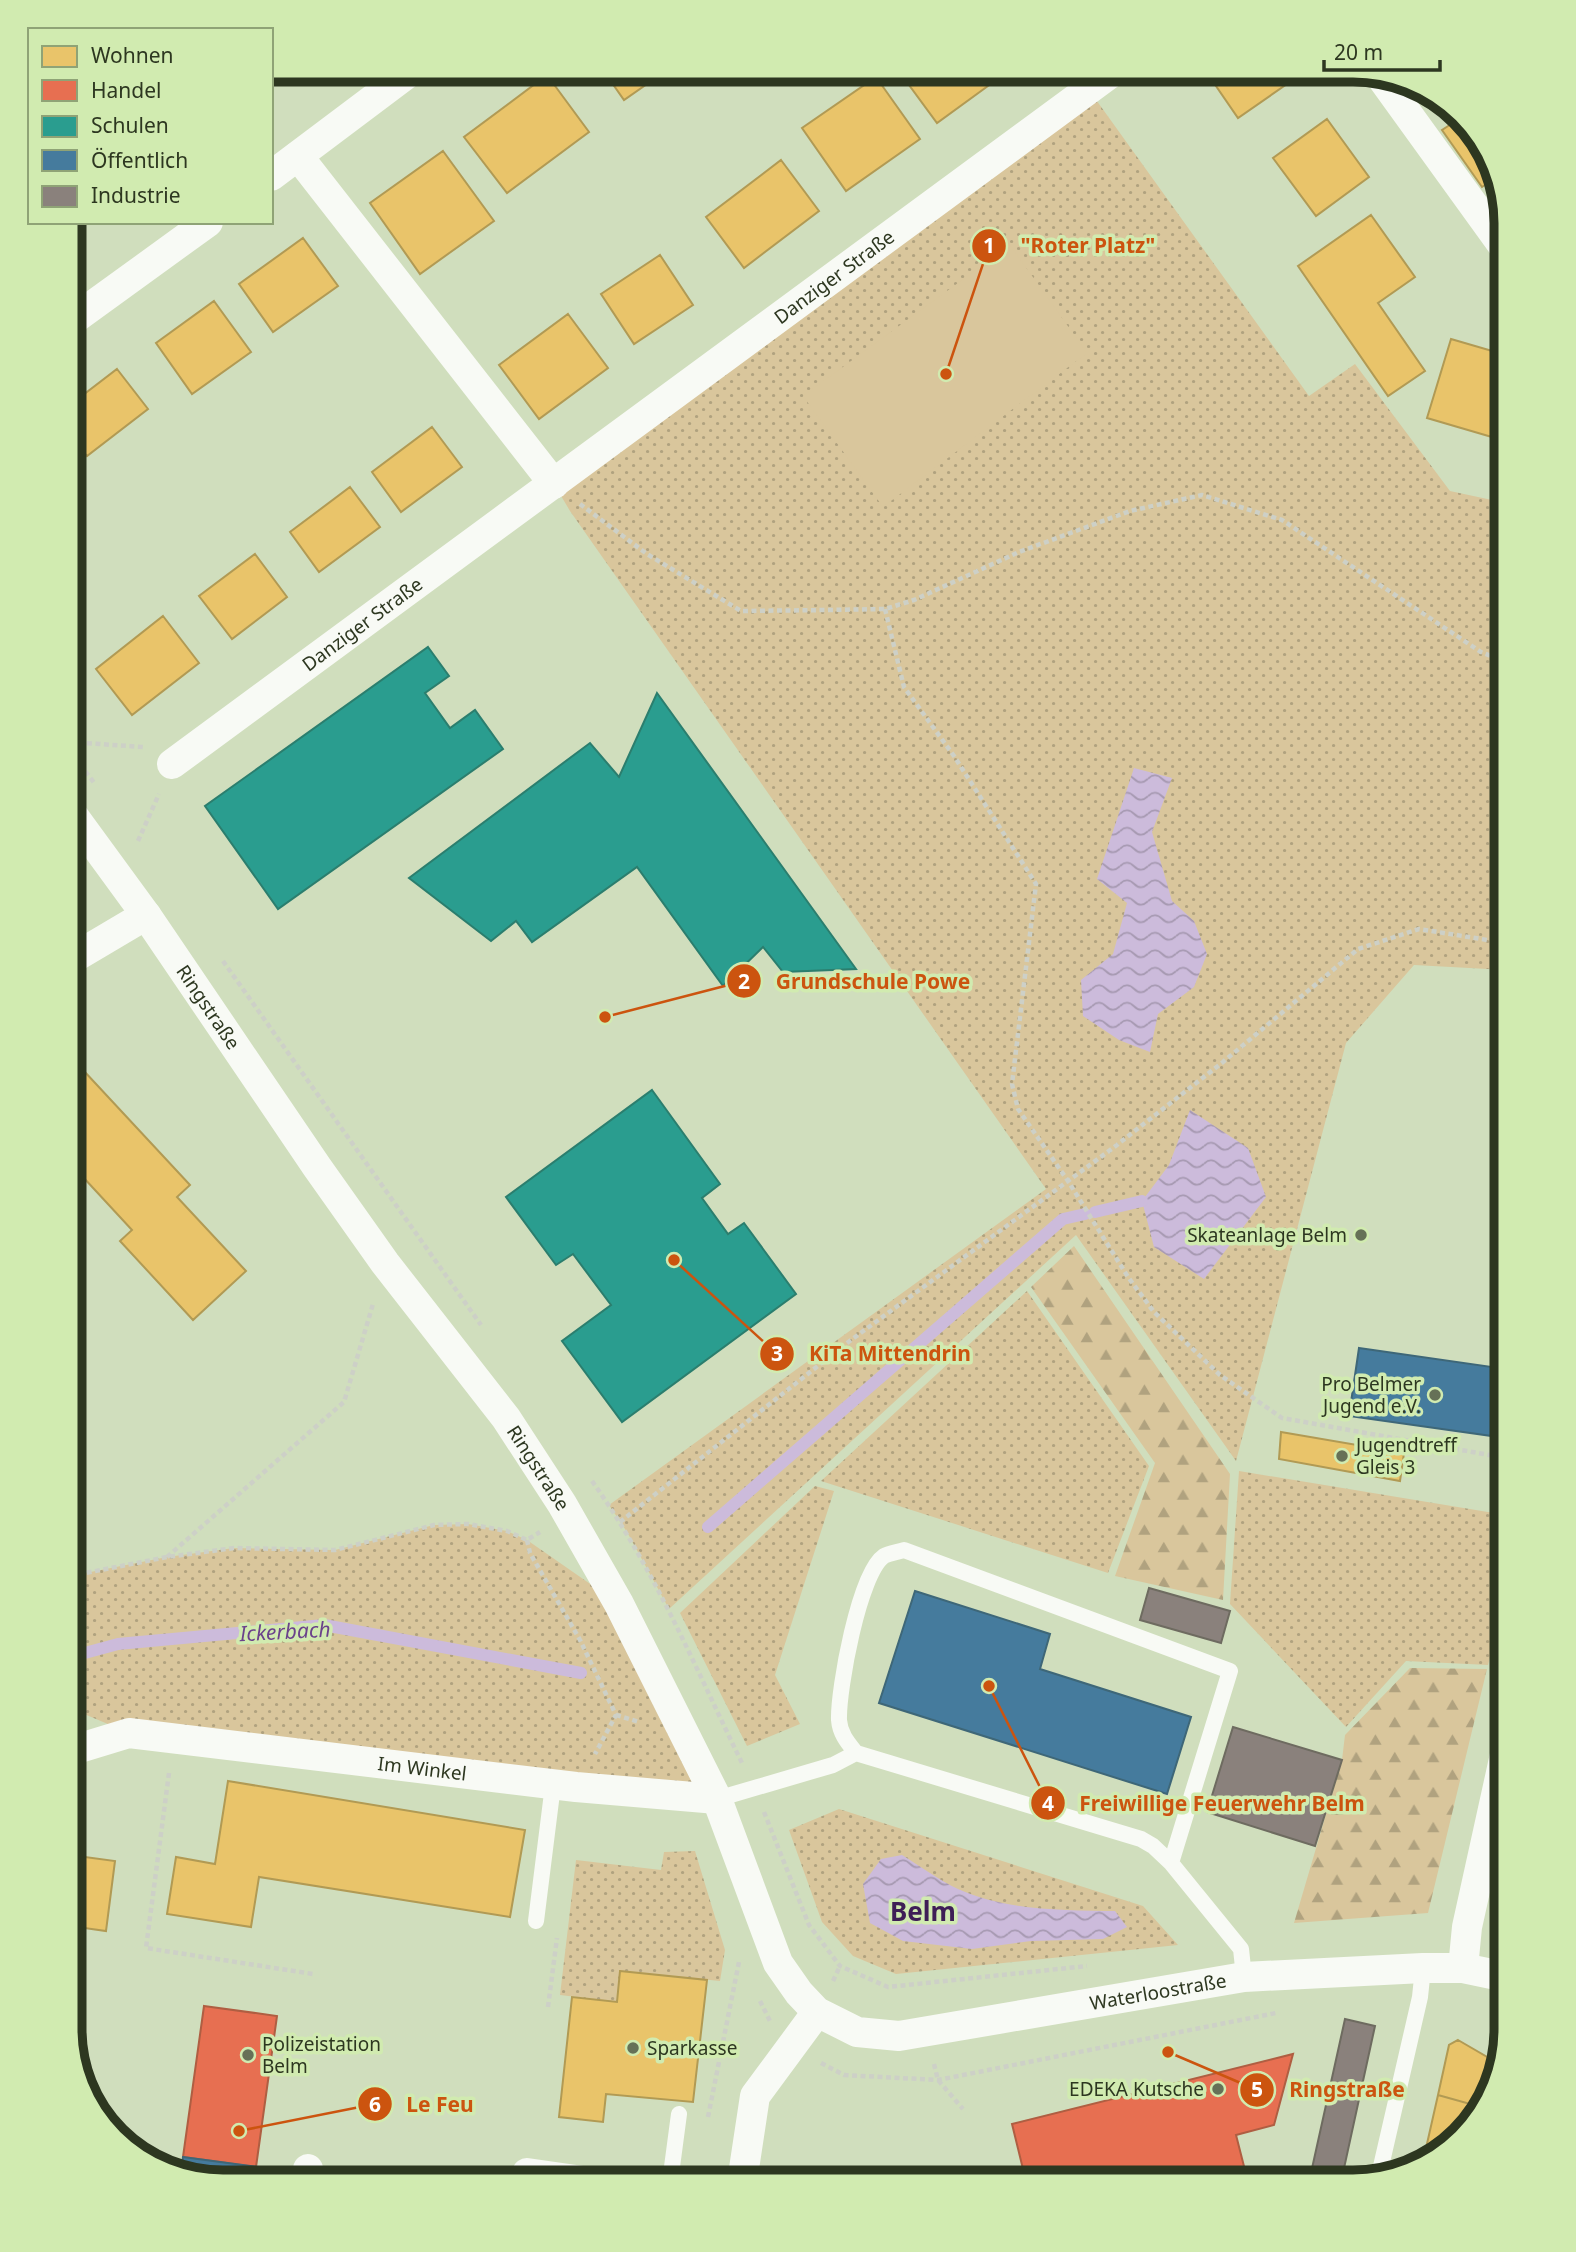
<svg xmlns="http://www.w3.org/2000/svg" width="1576" height="2252" font-family="'Noto Sans',sans-serif">
	<style>
		.grass { fill: url(#grass-dots) }
		.forest { fill: url(#forest-firs) }
		.pitch { fill: #d9c69c }
		.water { fill: url(#water-waves) }
		.homes { fill: #e9c46a; stroke: #b19a54; stroke-width: 2 }
		.shops { fill: #e76f51; stroke: #af5e42; stroke-width: 2 }
		.schools { fill: #2a9d8f; stroke: #2b7e6e; stroke-width: 2 }
		.public { fill: #457b9d; stroke: #3e6778; stroke-width: 2 }
		.industry { fill: #8a817c; stroke: #6e6b60; stroke-width: 2 }
		.lines { fill: none; stroke-linecap: round; stroke-linejoin: round }
		.stream { stroke: #ccbbdb; stroke-width: 12 }
		.path { stroke: #cdd0c7; stroke-width: 4.5; stroke-dasharray: 5 3.5; stroke-linecap: butt }
		.lane { stroke: #f8faf5; stroke-width: 16 }
		.street { stroke: #f8faf5; stroke-width: 30 }
		.poi-dot { fill: #667157; stroke: #d1ebb0; stroke-width: 2.5 }
		.labels { text-anchor: middle; dominant-baseline: central; stroke-width: 7; stroke-linejoin: round; paint-order: stroke }
		.street-label { font-size: 19px; fill: #2d3720; stroke: #d1ebb0 }
		.poi-label { font-size: 19px; fill: #2d3720; stroke: #d1ebb0; text-anchor: end }
		.water-label { font-size: 21px; font-style: italic; fill: #6a428b; stroke: #d1ebb0 }
		.district-label { font-size: 26px; font-weight: bold; fill: #3e1e56; stroke: #d1ebb0 }
		.rim { fill: none; stroke: #2d3720; stroke-width: 9 }
		.leader { fill: none; stroke: #cc540f; stroke-width: 2.5 }
		.callout-dot { fill: #cc540f; stroke: #d1ebb0; stroke-width: 2.5 }
		.mark-label { font-size: 21px; text-anchor: middle; font-weight: bold; fill: #fff }
		.callout-label { font-size: 21px; text-anchor: middle; font-weight: bold; fill: #cc540f; stroke: #d1ebb0; stroke-width: 7; stroke-linejoin: round; paint-order: stroke }
	</style>
	<defs>
		<pattern id="grass-dots" width="8" height="8" patternUnits="userSpaceOnUse" patternTransform="scale(1.75)"><rect width="8" height="8" fill="#d9c69c"/><path d="M2 2h.1M6 6h.1" fill="none" stroke="#b0a27f" stroke-width="1.8" stroke-linecap="round"/></pattern>
		<pattern id="forest-firs" width="22" height="20" patternUnits="userSpaceOnUse" patternTransform="scale(1.75)"><rect width="22" height="20" fill="#d9c69c"/><path d="M5 1l3.5 6h-7zM16 11l3.5 6h-7z" fill="#b0a27f"/></pattern>
		<pattern id="water-waves" width="16" height="10" patternUnits="userSpaceOnUse" patternTransform="scale(1.75)"><rect width="16" height="10" fill="#ccbbdb"/><path d="M0 5q4-4 8 0t8 0" fill="none" stroke="#a699b1"/></pattern>
	</defs>
	<rect width="100%" height="100%" fill="#d0debd"/>
	<path class="grass" d="M1089 90 1309 396 1355 364 1450 491 1506 503V970L1414 965 1346 1043 1236 1461 1076 1235 669 1609 627 1532 609 1505 1046 1189 570 511 554 484Z
		M1027 1291 1149 1466 1108 1573 821 1481Z
		M1239 1471 1506 1515V1595L1488 1665 1406 1661 1346 1727 1230 1604Z
		M815 1486 834 1491 775 1675 800 1724 747 1746 680 1613Z
		M468 1524 507 1531 527 1540 619 1604 717 1799 129 1733 70 1708V1576L167 1557 234 1548 335 1550 434 1525Z
		M839 1809 1143 1906 1178 1945 896 1974 853 1956 822 1922 789 1830Z
		M695 1851 725 1950 720 1981 620 1971 617 2002 560 1995 576 1860 661 1870 664 1852Z"/>
	<path class="forest" d="M1074 1246 1230 1474 1223 1600 1115 1576 1155 1463 1031 1287Z
		M1410 1668 1487 1669 1428 1913 1294 1923 1342 1760 1345 1735Z"/>
	<path class="pitch" d="M1010 245 1087 353 883 507 803 396Z"/>
	<path class="water" d="M1134 768 1172 778 1152 832 1172 901 1194 921 1207 954 1194 987 1158 1014 1150 1052 1119 1040 1083 1016 1081 980 1113 954 1127 903 1097 879Z
		M1190 1110 1248 1148 1266 1197 1204 1279 1154 1247 1142 1201 1169 1165Z
		M902 1855C920 1866 939 1880 958 1889 1007 1911 1064 1910 1115 1911L1127 1927 1103 1939 1031 1941 972 1949 903 1941 870 1923 863 1884 881 1859Z"/>
	<path class="homes" d="M603 70H667L624 100Z
		M898 70H1000L1003 75 937 123Z
		M1205 70H1297L1300 75 1238 118Z
		M547 75 589 132 507 193 464 137Z
		M876 77 920 139 846 191 802 128Z
		M1327 119 1369 177 1316 216 1273 158Z
		M1459 119 1486 147 1494 179 1482 187 1442 130Z
		M443 151 494 221 420 274 370 203Z
		M781 160 819 211 744 268 706 217Z
		M1371 215 1415 277 1378 303 1425 371 1388 396 1298 266Z
		M303 238 338 286 273 332 239 284Z
		M660 255 693 305 634 344 601 294Z
		M214 301 251 352 192 394 156 343Z
		M568 314 608 368 539 419 499 365Z
		M1451 339 1506 355V427L1502 440 1427 418Z
		M117 369 148 409 87 456 70 434V405Z
		M432 427 462 467 401 512 372 472Z
		M350 487 380 527 319 572 290 532Z
		M255 554 287 597 232 639 199 596Z
		M163 616 199 663 132 715 96 669Z
		M70 1056 190 1185 177 1197 246 1271 193 1320 120 1241 132 1230 70 1163Z
		M70 1367 81 1379 70 1389Z
		M1281 1432 1404 1453 1400 1481 1279 1459Z
		M228 1781 525 1830 510 1917 259 1877 251 1927 167 1914 176 1857 215 1864Z
		M70 1855 115 1861 106 1931 70 1926Z
		M620 1971 707 1980 693 2102 606 2094 603 2122 559 2117 572 1997 617 2002Z
		M1458 2040 1494 2061 1482 2095 1486 2102 1481 2110V2107L1438 2095 1449 2045Z
		M1497 2060 1486 2102 1482 2095 1494 2061Z
		M1438 2095 1481 2107 1432 2159 1424 2157Z"/>
	<path class="shops" d="M204 2006 277 2016 256 2167 183 2157Z
		M1293 2054 1274 2125 1236 2135 1248 2182H1016L1023 2169 1012 2124Z"/>
	<path class="schools" d="M428 647 449 676 425 693 450 728 475 710 503 749 278 909 205 806Z
		M657 693 856 969 783 972 763 947 723 986 637 867 532 942 516 921 491 941 409 878 590 743 619 777Z
		M652 1090 720 1184 702 1198 728 1234 744 1223 796 1294 622 1422 562 1341 611 1305 573 1254 556 1265 506 1197Z"/>
	<path class="public" d="M1359 1348 1506 1369V1438L1349 1416Z
		M915 1591 1050 1634 1040 1669 1191 1717 1167 1794 879 1703Z
		M183 2157 266 2168 264 2182H214L181 2172Z"/>
	<path class="industry" d="M271 70H294L271 87Z
		M1149 1588 1230 1611 1221 1643 1140 1620Z
		M1233 1727 1342 1760 1315 1846 1207 1812Z
		M1345 2019 1375 2026 1341 2182H1309Z"/>
	<g class="lines">
		<path class="stream" d="M1095 1212 1142 1201
			M708 1527 1063 1219 1085 1214
			M70 1657 118 1644 324 1625 581 1673"/>
		<path class="path" d="M580 504 647 554 741 611 827 610 885 609 914 600 1019 552 1130 511 1202 495 1282 520 1481 652 1506 662
			M885 609 904 687 954 756 1036 884 1012 1084 1018 1109 1068 1181 1128 1277 1154 1312 1220 1375 1282 1418 1506 1458
			M70 742 143 747
			M70 751 95 784
			M138 841 159 794
			M223 961 481 1325
			M592 1481C654 1568 695 1667 742 1763
			M620 1522 847 1343 1113 1148 1223 1062 1358 949 1419 929 1506 943
			M527 1540 530 1553 580 1640 616 1715 595 1754
			M167 1557 344 1402 373 1304
			M70 1576 167 1557 234 1548 335 1550 434 1525 468 1524 507 1531 527 1540 540 1532
			M616 1715 639 1722
			M169 1773 146 1948 313 1974
			M764 1812 809 1925 840 1966 888 1987 1087 1966
			M833 1981 840 1966
			M760 2001 770 2021
			M548 2007 557 1938
			M821 2063 844 2075 938 2080 1276 2013
			M934 2064 938 2080 963 2109
			M708 2117 739 1962"/>
		<path class="lane" d="M717 1799 833 1765 856 1753
			M1171 1863 1230 1671 904 1550C898 1552 889 1553 884 1556 859 1573 838 1690 839 1720 840 1734 848 1743 856 1753L1141 1839 1153 1846 1171 1863 1241 1949 1244 1977
			M536 1921 553 1785
			M1379 2175 1420 1997 1423 1968
			M670 2182 679 2114"/>
		<g class="street">
			<path d="M1381 77 1506 250"/>
			<path d="M298 156 554 484"/>
			<path d="M271 176 412 70"/>
			<path d="M70 322 208 222"/>
			<path id="s1" d="M172 764 1115 70"/>
			<path id="s2" d="M70 811 146 915 317 1167 385 1263 506 1418 562 1504 619 1604 717 1799 778 1963 799 1993 817 2012 857 2032 899 2036 1244 1977 1423 1968H1463L1506 1977"/>
			<path d="M70 960 146 915"/>
			<path id="s3" d="M70 1751 129 1733 576 1787 717 1799"/>
			<path d="M1463 1968 1467 1927 1506 1750"/>
			<path d="M527 2173 590 2182"/>
			<path d="M306 2182 308 2169"/>
			<path d="M742 2182 755 2096 817 2012"/>
		</g>
	</g>
	<g class="poi-dot">
		<circle cx="1361" cy="1235" r="7"/>
		<circle cx="1435" cy="1395" r="7"/>
		<circle cx="1342" cy="1456" r="7"/>
		<circle cx="633" cy="2048" r="7"/>
		<circle cx="248" cy="2055" r="7"/>
		<circle cx="1218" cy="2089" r="7"/>
	</g>
	<g class="labels">
		<g class="street-label">
			<text stroke="none"><textPath href="#s1" startOffset="822">Danziger Straße</textPath></text>
			<text stroke="none"><textPath href="#s1" startOffset="236">Danziger Straße</textPath></text>
			<text stroke="none"><textPath href="#s2" startOffset="240">Ringstraße</textPath></text>
			<text stroke="none"><textPath href="#s2" startOffset="807">Ringstraße</textPath></text>
			<text stroke="none"><textPath href="#s3" startOffset="357">Im Winkel</textPath></text>
			<text stroke="none"><textPath href="#s2" startOffset="1771">Waterloostraße</textPath></text>
		</g>
		<g class="poi-label">
			<text x="1347" y="1235">Skateanlage Belm</text>
			<text x="1421" y="1384">Pro Belmer<tspan x="1421" dy="22">Jugend e.V.</tspan></text>
			<text x="1356" y="1445" text-anchor="start">Jugendtreff<tspan x="1356" dy="22">Gleis 3</tspan></text>
			<text x="262" y="2044" text-anchor="start">Polizeistation<tspan x="262" dy="22">Belm</tspan></text>
			<text x="647" y="2048" text-anchor="start">Sparkasse</text>
			<text x="1204" y="2089">EDEKA Kutsche</text>
		</g>
		<g class="water-label">
			<text transform="translate(285 1631) rotate(-3)">Ickerbach</text>
		</g>
		<g class="district-label">
			<text x="923" y="1911">Belm</text>
		</g>
	</g>
	<path d="M0 0H1576V2252H0ZM223 82H1353A141 141 0 0 1 1494 223V2029A141 141 0 0 1 1353 2170H223A141 141 0 0 1 82 2029V223A141 141 0 0 1 223 82Z" fill="#d1ebb0" fill-rule="evenodd"/>
	<path class="rim" d="M223 82H1353A141 141 0 0 1 1494 223V2029A141 141 0 0 1 1353 2170H223A141 141 0 0 1 82 2029V223A141 141 0 0 1 223 82Z"/>
	<path class="leader" d="M946 374L989 246M605 1017L744 981M674 1260L777 1354M989 1686L1048 1803M1168 2052L1257 2090M239 2131L375 2104"/>
	<g class="callout-dot">
		<circle cx="946" cy="374" r="7"/>
		<circle cx="605" cy="1017" r="7"/>
		<circle cx="674" cy="1260" r="7"/>
		<circle cx="989" cy="1686" r="7"/>
		<circle cx="1168" cy="2052" r="7"/>
		<circle cx="239" cy="2131" r="7"/>
		<circle cx="989" cy="246" r="18"/>
		<circle cx="744" cy="981" r="18"/>
		<circle cx="777" cy="1354" r="18"/>
		<circle cx="1048" cy="1803" r="18"/>
		<circle cx="1257" cy="2090" r="18"/>
		<circle cx="375" cy="2104" r="18"/>
	</g>
	<g class="mark-label">
		<text x="989" y="253">1</text>
		<text x="744" y="989">2</text>
		<text x="777" y="1361">3</text>
		<text x="1048" y="1811">4</text>
		<text x="1257" y="2097">5</text>
		<text x="375" y="2112">6</text>
	</g>
	<g class="callout-label">
		<text x="1088" y="253">"Roter Platz"</text>
		<text x="873" y="989">Grundschule Powe</text>
		<text x="890" y="1361">KiTa Mittendrin</text>
		<text x="1222" y="1811">Freiwillige Feuerwehr Belm</text>
		<text x="1347" y="2097">Ringstraße</text>
		<text x="440" y="2112">Le Feu</text>
	</g>
	<rect x="28" y="28" width="245" height="196" fill="#d1ebb0" stroke="#8fa376" stroke-width="2"/>
	<rect x="42" y="46" width="35" height="21" fill="#e9c46a" stroke="#8fa376" stroke-width="2"/>
	<text x="91" y="63" font-size="21" fill="#2d3720">Wohnen</text>
	<rect x="42" y="80" width="35" height="21" fill="#e76f51" stroke="#8fa376" stroke-width="2"/>
	<text x="91" y="98" font-size="21" fill="#2d3720">Handel</text>
	<rect x="42" y="116" width="35" height="21" fill="#2a9d8f" stroke="#8fa376" stroke-width="2"/>
	<text x="91" y="133" font-size="21" fill="#2d3720">Schulen</text>
	<rect x="42" y="150" width="35" height="21" fill="#457b9d" stroke="#8fa376" stroke-width="2"/>
	<text x="91" y="168" font-size="21" fill="#2d3720">Öffentlich</text>
	<rect x="42" y="186" width="35" height="21" fill="#8a817c" stroke="#8fa376" stroke-width="2"/>
	<text x="91" y="203" font-size="21" fill="#2d3720">Industrie</text>
	<path d="M1324 60v10h116v-10" fill="none" stroke="#2d3720" stroke-width="3.5"/>
	<text x="1334" y="60" font-size="21" fill="#2d3720" stroke="#d1ebb0" stroke-width="5" paint-order="stroke">20 m</text>
</svg>
